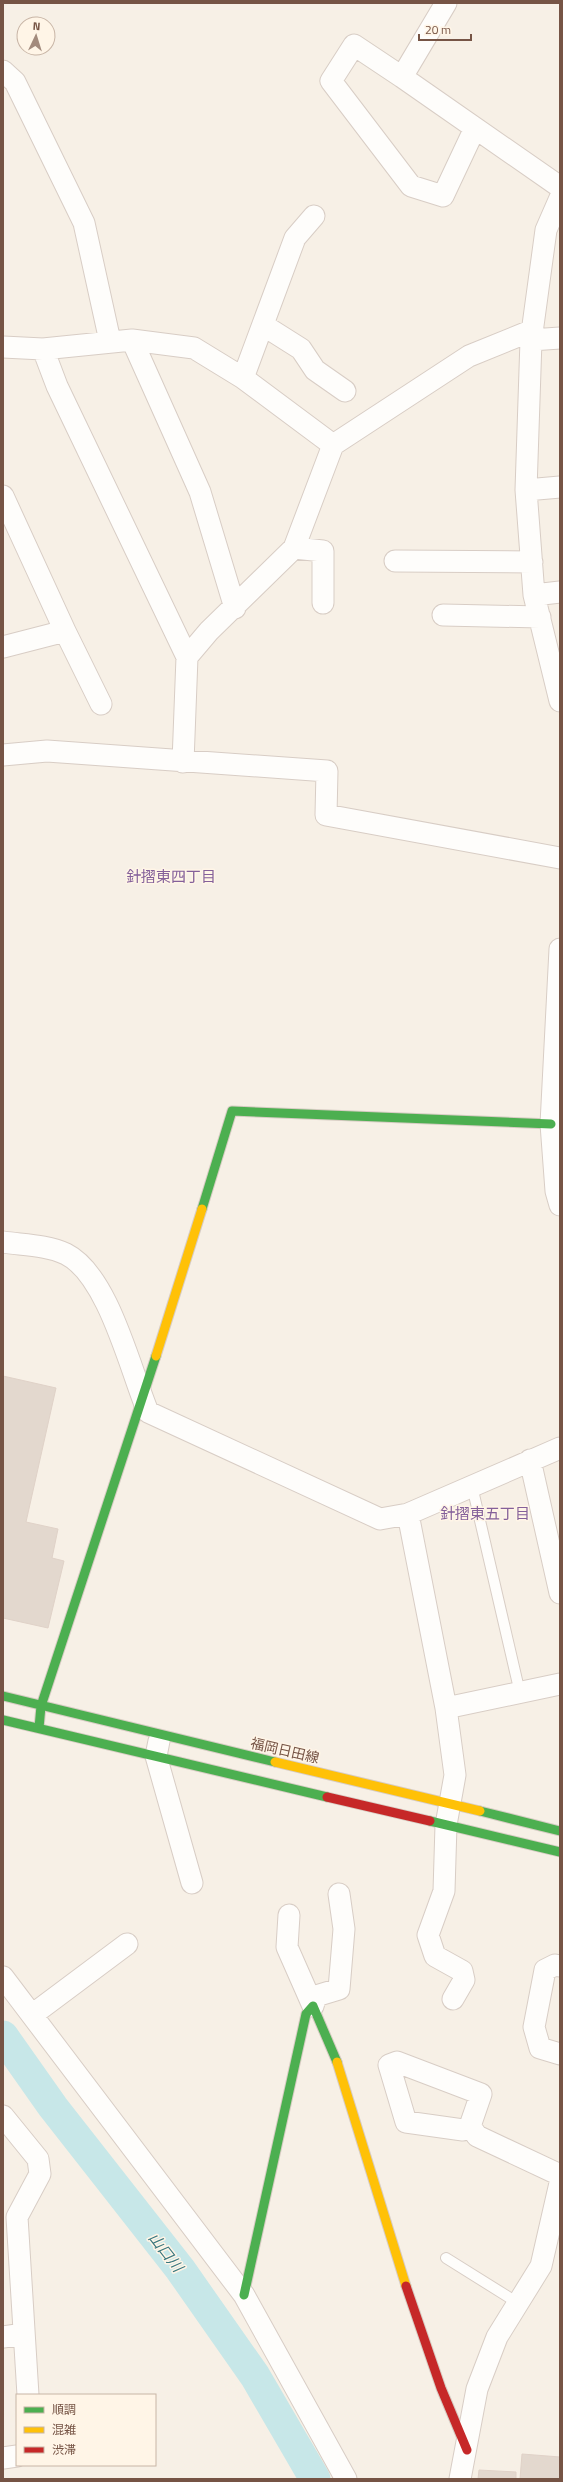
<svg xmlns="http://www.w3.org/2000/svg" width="563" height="2482" font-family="'Titillium Web','Noto Sans JP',sans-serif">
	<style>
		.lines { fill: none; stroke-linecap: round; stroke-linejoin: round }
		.river { stroke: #c7e7e8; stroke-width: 31 }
		.building { fill: #e3d8ce; stroke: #e0d2c8 }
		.lane-casing { stroke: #d8cdc5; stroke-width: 12 }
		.street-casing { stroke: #d8cdc5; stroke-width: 23 }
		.fast-casing { stroke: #d7ccc3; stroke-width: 11 }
		.slow-casing { stroke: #d7ccc3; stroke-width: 11 }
		.jam-casing { stroke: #d7ccc3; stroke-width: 11 }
		.lane { stroke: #fefdfb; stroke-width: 10 }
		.street { stroke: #fefdfb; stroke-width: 21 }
		.fast { stroke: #4caf50; stroke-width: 9 }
		.slow { stroke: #ffc107; stroke-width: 9 }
		.jam { stroke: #c62828; stroke-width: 9 }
		.labels { text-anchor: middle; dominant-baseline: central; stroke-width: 3; stroke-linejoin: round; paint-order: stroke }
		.street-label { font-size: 14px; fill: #765445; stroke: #fff5e7 }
		.neighbourhood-label { font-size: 15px; fill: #84609a; stroke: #fff5e7 }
		.water-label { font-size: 15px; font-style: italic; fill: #38767d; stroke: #fff5e7 }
	</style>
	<rect width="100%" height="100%" fill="#f7f0e6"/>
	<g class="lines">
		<path class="river" d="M3 2036 53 2107 180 2269 255 2376 315 2479"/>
	</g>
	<path class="building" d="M3 1376 56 1388 26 1522 58 1529 52 1558 64 1561 48 1628 3 1618Z
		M522 2454 560 2457V2479H520Z
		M479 2470 516 2472V2479H478Z"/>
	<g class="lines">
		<defs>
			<path id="lane" d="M472 1486 520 1693
				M446 2258 518 2303"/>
			<path id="street" d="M446 3 402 77 560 187
				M3 71 15 82 84 223 110 341
				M402 77 354 45 331 81 411 186 443 196 475 128
				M560 198 546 230 531 340 526 490 534 595 560 701
				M263 325 301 349 315 370 345 391
				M132 340 200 492 235 608
				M531 340 560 338
				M3 347 43 349 132 340 194 348 243 378 333 445
				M43 349 57 386 187 657 183 762
				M243 378 295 238 314 216
				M526 490 560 487
				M3 496 65 631 3 647
				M294 548 323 551V603
				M395 561 532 562
				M534 595 560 592
				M443 615 540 617
				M65 631 101 704
				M187 657 209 631 294 548 333 445 469 356 533 330
				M3 755 47 751 327 771 326 815 560 858
				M560 949 551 1124 556 1191 560 1205
				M3 1242C23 1245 47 1245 66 1254 108 1275 130 1369 148 1412L380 1519 408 1514 560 1448
				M530 1460 560 1593
				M408 1514 446 1708 455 1775 446 1825 444 1891 428 1935 435 1956 462 1971 464 1980 453 1999
				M446 1708 560 1684
				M159 1741 156 1756 192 1883
				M289 1915 287 1947 313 2006
				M560 1966 555 1965 545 1970 534 2027 540 2048 560 2054
				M3 1977 244 2295 346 2479
				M313 2006 316 1996 339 1989 344 1929 339 1894
				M32 2015 127 1944
				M397 2062 481 2094 470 2126 463 2130 406 2122 389 2065Z
				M3 2116 38 2159 40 2174 17 2217 28 2395
				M470 2126 477 2136 560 2175
				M3 2337 24 2334
				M3 2458 17 2456
				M460 2479 477 2389 497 2337 541 2266 560 2183"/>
			<path id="fast" d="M202 1209 232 1111 551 1124
				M3 1696 275 1762
				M3 1720 327 1797
				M39 1728 41 1706 156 1356
				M480 1811 560 1831
				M430 1821 560 1852
				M244 2295 306 2014 313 2006 337 2062"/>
			<path id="slow" d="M156 1356 202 1209
				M275 1762 480 1811
				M337 2062 406 2286"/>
			<path id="jam" d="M327 1797 430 1821
				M406 2286 441 2388 467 2450"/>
		</defs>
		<use href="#lane" class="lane-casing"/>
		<use href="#street" class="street-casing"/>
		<use href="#fast" class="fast-casing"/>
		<use href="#slow" class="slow-casing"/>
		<use href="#jam" class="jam-casing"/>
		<use href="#lane" class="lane"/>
		<use href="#street" class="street"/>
		<use href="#fast" class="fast"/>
		<use href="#slow" class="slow"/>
		<use href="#jam" class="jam"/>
	</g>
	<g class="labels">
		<g class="street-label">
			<text transform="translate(285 1750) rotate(13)">福岡日田線</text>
		</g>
		<g class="neighbourhood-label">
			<text x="171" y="876">針摺東四丁目</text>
			<text x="485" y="1513">針摺東五丁目</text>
		</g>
		<g class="water-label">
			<text transform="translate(166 2252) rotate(52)">山口川</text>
		</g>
	</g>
	<rect width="563" height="2482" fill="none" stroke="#765445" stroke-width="8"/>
	<rect x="16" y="2394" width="140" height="72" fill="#fff5e7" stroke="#c8b5a6"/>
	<rect x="24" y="2407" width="20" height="6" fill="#4caf50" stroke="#c8b5a6"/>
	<text x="52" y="2414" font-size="12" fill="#765445">順調</text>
	<rect x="24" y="2427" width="20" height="6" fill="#ffc107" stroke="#c8b5a6"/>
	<text x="52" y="2434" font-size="12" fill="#765445">混雑</text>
	<rect x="24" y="2447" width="20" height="6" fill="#c62828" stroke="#c8b5a6"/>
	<text x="52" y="2454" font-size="12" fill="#765445">渋滞</text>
	<g transform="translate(36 36) rotate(4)"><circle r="19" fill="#fff5e7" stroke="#c8b5a6"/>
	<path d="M0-3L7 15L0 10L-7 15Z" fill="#a38b7d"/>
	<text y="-6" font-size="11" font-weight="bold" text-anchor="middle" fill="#765445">N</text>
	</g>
	<path d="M419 34v6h52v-6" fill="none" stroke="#765445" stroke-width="2"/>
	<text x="425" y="34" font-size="12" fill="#765445" stroke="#fff5e7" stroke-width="3" paint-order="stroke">20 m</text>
</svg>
